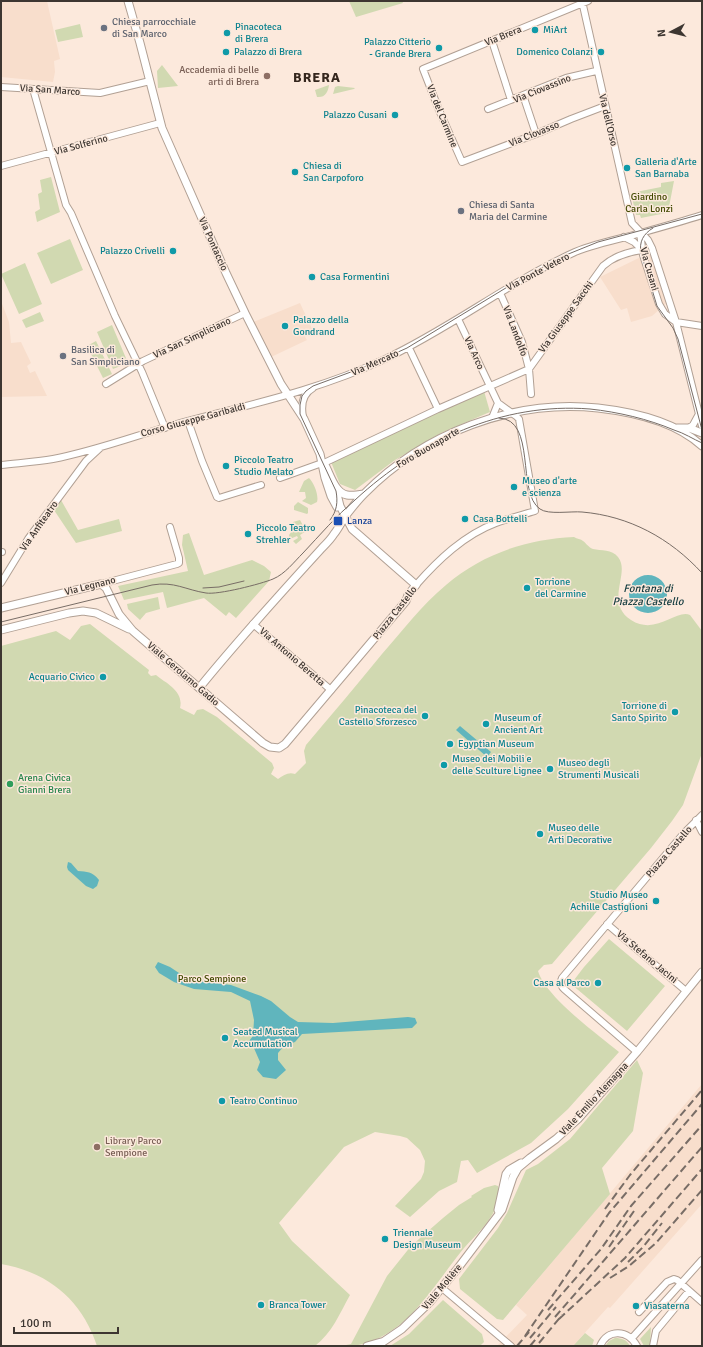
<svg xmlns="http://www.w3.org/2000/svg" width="703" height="1347" font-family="Signika,sans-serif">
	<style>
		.built { fill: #f8decc }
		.green { fill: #d1d9b1 }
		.water { fill: #60b5bd }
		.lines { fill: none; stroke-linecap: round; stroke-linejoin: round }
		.minor-casing { stroke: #b1a094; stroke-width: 8 }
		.tertiary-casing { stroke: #b1a094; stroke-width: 9 }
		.minor { stroke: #fff; stroke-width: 6 }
		.tertiary { stroke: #fff; stroke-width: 7 }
		.tram { stroke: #786d66; stroke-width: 1 }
		.rail { stroke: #786d66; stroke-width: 2; stroke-dasharray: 8 4; stroke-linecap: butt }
		.worship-dot { fill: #6b7280; stroke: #fce9dc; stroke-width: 1.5 }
		.culture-dot { fill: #0f9aa8; stroke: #fce9dc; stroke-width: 1.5 }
		.education-dot { fill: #8d6e63; stroke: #fce9dc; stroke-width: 1.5 }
		.transit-dot { fill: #1a4fb4; stroke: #fce9dc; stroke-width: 1.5 }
		.leisure-dot { fill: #2e9e5b; stroke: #fce9dc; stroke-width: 1.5 }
		.labels { text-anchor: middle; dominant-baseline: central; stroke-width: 3; stroke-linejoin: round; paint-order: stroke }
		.worship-label { font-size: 10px; fill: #5b616d; stroke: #fce9dc; text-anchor: start }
		.culture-label { font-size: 10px; fill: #0d838f; stroke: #fce9dc; text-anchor: start }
		.street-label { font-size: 10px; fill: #3d3631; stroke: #fce9dc }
		.education-label { font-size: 10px; fill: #785e54; stroke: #fce9dc; text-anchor: end }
		.park-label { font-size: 10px; fill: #414900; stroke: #fce9dc }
		.transit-label { font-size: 10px; fill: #164399; stroke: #fce9dc; text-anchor: start }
		.leisure-label { font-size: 10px; fill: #27864d; stroke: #fce9dc; text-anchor: start }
		.water-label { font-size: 11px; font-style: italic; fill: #10393d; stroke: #fce9dc }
		.district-label { font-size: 14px; font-weight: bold; letter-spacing: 1px; fill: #34261d; stroke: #fce9dc }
	</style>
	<rect width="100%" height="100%" fill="#fce9dc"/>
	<path class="built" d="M1 1H47L60 59 54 61 55 72 53 82 1 77Z
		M653 251 669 301 652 316 631 322 627 308 621 310 600 277Z
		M1 301 9 322 11 343 21 342 31 363 27 366 30 373 35 371 47 396 1 397Z
		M300 303 313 331 304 335 307 340 269 358 251 323Z
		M702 1084V1204L610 1308 608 1307 573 1346H497L527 1315 516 1305Z"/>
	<path class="green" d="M349 1H402L403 3 356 17Z
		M80 24 83 37 58 42 55 30Z
		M162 65 178 86 158 88 157 71Z
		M329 85C328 92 325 98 317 97L315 90Z
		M338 86 355 88 354 89 333 94 335 87Z
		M51 177 60 212 37 222 35 212 40 209 38 194 42 192 40 180Z
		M674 181 669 207 665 208 666 213 641 218 640 215H636L631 193 661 187V183Z
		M70 239 83 270 51 284 37 253Z
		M25 263 42 304 19 314 1 274Z
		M40 312 44 321 26 328 22 320Z
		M112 325 128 363 113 369 97 332Z
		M96 341 112 374 103 378 87 346Z
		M484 391 490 412 441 433 395 460 355 490 340 484 331 462Z
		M309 478C314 483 319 495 317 502L311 505 302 501 306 498 305 492H299L304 481Z
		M61 500 78 530 119 519 122 531 76 543 54 510Z
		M298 502 308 508V513L307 514 294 510V506Z
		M300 520 306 531 300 535 302 539 296 544 293 541 298 538 297 536 290 539 289 535 292 531 293 522Z
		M189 533 204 575 252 560 264 566 271 572 269 581 236 618 229 612 226 616 204 598 167 608 163 592 124 600 118 586 188 571 182 545 183 535Z
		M574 537C577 539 581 539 583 541 586 543 588 547 593 549 601 551 612 549 618 557 631 573 604 602 631 620 656 636 676 609 690 615L702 631V753L683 805 672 821 651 848 552 964 544 965 538 971C546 997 597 1034 619 1052L568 1109 531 1143 477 1173 468 1160 461 1161 457 1182 439 1191 410 1217 395 1206 421 1179 424 1172 425 1161 420 1150 407 1138 400 1136 375 1132 344 1147 279 1223 292 1241 350 1295C340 1313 332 1333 315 1346H97C82 1300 48 1272 1 1264V646L56 631 70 640 81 626 90 624 149 670 148 673 151 676 156 675C167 684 184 691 180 708L194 715 197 710 203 709 217 717 272 763 274 768 271 774 278 779C284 775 288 772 295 774L306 763 304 751 306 745C331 715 357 685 382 654 403 630 422 605 446 585 482 554 527 539 574 537Z
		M158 597 160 609 146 613 140 620 128 609 127 604Z
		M609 939 665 986 627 1031 571 984 584 967Z
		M637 1060 643 1073 633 1131 602 1168 610 1194 503 1320 497 1319 460 1289 459 1279 498 1228 507 1213 526 1170 538 1164 570 1139Z
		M495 1185 498 1186C501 1194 496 1209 492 1215 484 1229 470 1240 460 1253 440 1278 418 1314 391 1331 377 1340 363 1346 346 1346V1345L351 1344 387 1276 411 1246 443 1218 459 1205 472 1197 471 1196 484 1188Z
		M443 1300 482 1334 484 1342 480 1346H390L409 1334Z
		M651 1327 650 1346H644L640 1339Z
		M585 1333 594 1340 592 1346H573Z
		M615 1338C622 1338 627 1340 630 1346H605L609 1341Z"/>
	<path class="water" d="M629 594a19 19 0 1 1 38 0a19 19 0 1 1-38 0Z
		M460 726 491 752 487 757 456 730Z
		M68 862 71 863 78 871C87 872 92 871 99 880L97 886 93 889 86 886 68 870 67 867Z
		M158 962 170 967 182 975 199 981 231 985 261 996 271 1001 290 1017 298 1022 333 1023 408 1017 415 1018 417 1023 412 1028 302 1034 295 1042 284 1046 278 1053V1060L286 1070 276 1079 263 1077 257 1070 260 1062 253 1046 250 1044 249 1041 253 1036 254 1020 250 1001 231 992 194 989 174 982 159 973 155 967Z"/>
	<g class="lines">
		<defs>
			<path id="minor" d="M582 1 632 223 648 240 652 248 676 322 702 426
				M588 1 423 69 439 110 462 162 536 134 571 119 605 106
				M492 41 511 100
				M1 87 100 93 150 81
				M33 89 66 205 71 213 115 316 142 372 165 428
				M523 95 536 134
				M488 109 566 78 596 71
				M1 166 160 123
				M640 233 643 255 659 304 665 314 676 322
				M624 237 634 242 641 249
				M500 293 522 342 529 369 531 394
				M676 322 702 326
				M409 348 438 409
				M106 384 143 361 245 313
				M303 417C301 406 302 394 313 388
				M492 418 498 403
				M188 421 202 461 217 497 219 498 261 485
				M689 428 693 425 699 414
				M324 463 438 409 529 369 603 266C614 256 628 252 642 250
				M1 465C18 463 36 462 53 459 100 450 145 432 191 420 257 403 324 388 385 359 451 328 509 282 575 252 592 245 609 241 626 237 651 230 677 223 702 215
				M280 478 322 463
				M1 552H2
				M1 583 28 539 86 461 100 448
				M101 584 177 564 179 563V558L170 527
				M416 585C438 560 464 535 496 523 509 518 522 515 535 511L519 419 516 416 498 403 458 319
				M253 624 331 690
				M696 820 702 832
				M607 924 686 991
				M637 1052 564 989C561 986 560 982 562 978L684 833 702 815
				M442 1288 511 1346
				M639 1312 667 1282 674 1279 677 1280 702 1302
				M632 1338 702 1260
				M600 1346C608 1328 628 1330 637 1346
				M653 1346 656 1331 689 1291"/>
			<path id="tertiary" d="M128 1 140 43 162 128 226 273 245 313 281 384 304 419 320 454 325 478 331 496 337 507
				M677 428H689L702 433
				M325 465C330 474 335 493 347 495 352 496 358 495 364 494
				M1 608 101 584 106 588 119 614 133 631 263 743 270 747 279 748 285 744 406 601 408 595 416 585 352 529 340 506 335 486
				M1 630 69 613 83 611 96 613 129 629
				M200 687C239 639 280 594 322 548 326 544 331 539 334 534 338 529 341 523 344 518 350 510 357 501 364 494 424 433 513 399 598 408 633 412 675 421 702 446
				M498 1210 506 1174 509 1170 521 1163
				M367 1346 381 1342
				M377 1346 402 1329 430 1302 458 1268 502 1210 513 1177 518 1168 530 1158 556 1139 578 1119 637 1052 702 972"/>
		</defs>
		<use href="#minor" class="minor-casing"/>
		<use href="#tertiary" class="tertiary-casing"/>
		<use href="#minor" class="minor"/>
		<use href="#tertiary" class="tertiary"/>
		<path class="tram" d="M653 228C643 234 639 242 641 253L657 306 673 328 678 339 702 430
			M499 418C537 419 516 493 540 509 548 515 571 511 582 512 629 516 670 538 702 573
			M330 520C337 511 338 502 336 491L300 414V405L302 396 306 391 313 386 367 366 407 348 514 283 561 257 598 242 702 214
			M203 588 219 587 244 581
			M1 622 152 585C174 581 186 590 206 593 218 595 261 584 273 579 285 574 294 562 303 553 320 535 336 516 355 500 419 441 502 402 590 409 618 412 648 419 674 430 684 433 693 439 702 443"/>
		<path class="rail" d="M605 1209 630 1175 702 1090
			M609 1247 634 1211
			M628 1262 643 1247 662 1223
			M610 1278 629 1266 656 1243 702 1190
			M548 1310 601 1249 631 1206 702 1125
			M555 1317 702 1147
			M559 1319 625 1258 702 1169
			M525 1336 609 1213 702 1104
			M530 1338 556 1307
			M539 1343 562 1315
			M517 1346 529 1332
			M530 1346 540 1334"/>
	</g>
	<g class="worship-dot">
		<circle cx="104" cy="28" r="4"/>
		<circle cx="461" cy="211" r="4"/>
		<circle cx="63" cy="356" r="4"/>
	</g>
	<g class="culture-dot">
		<circle cx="535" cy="30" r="4"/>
		<circle cx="227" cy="33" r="4"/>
		<circle cx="439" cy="48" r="4"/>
		<circle cx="226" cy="52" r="4"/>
		<circle cx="601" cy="52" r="4"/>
		<circle cx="395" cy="115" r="4"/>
		<circle cx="627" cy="168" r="4"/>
		<circle cx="295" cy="172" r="4"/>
		<circle cx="173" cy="251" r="4"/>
		<circle cx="312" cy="277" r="4"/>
		<circle cx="285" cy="326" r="4"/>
		<circle cx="226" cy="466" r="4"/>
		<circle cx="514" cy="487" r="4"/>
		<circle cx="465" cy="519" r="4"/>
		<circle cx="248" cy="534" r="4"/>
		<circle cx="527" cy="588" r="4"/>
		<circle cx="103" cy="677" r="4"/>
		<circle cx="675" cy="712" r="4"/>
		<circle cx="425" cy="716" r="4"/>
		<circle cx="486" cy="724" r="4"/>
		<circle cx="450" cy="744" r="4"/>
		<circle cx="444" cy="765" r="4"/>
		<circle cx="550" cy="769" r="4"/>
		<circle cx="540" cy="834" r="4"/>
		<circle cx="656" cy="901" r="4"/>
		<circle cx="598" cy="983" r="4"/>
		<circle cx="225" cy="1038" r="4"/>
		<circle cx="222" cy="1101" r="4"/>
		<circle cx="385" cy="1239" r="4"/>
		<circle cx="261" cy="1305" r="4"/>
		<circle cx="636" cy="1306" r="4"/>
	</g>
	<g class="education-dot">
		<circle cx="267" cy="76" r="4"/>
		<circle cx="97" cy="1147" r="4"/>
	</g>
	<rect class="transit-dot" x="333" y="516" width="10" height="10" rx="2"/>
	<circle class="leisure-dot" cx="10" cy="784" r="4"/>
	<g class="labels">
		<g class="worship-label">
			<text x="112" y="22">Chiesa parrocchiale<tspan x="112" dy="12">di San Marco</tspan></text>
			<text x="469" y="205">Chiesa di Santa<tspan x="469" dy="12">Maria del Carmine</tspan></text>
			<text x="71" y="350">Basilica di<tspan x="71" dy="12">San Simpliciano</tspan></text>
		</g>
		<g class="culture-label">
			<text x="235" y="27">Pinacoteca<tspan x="235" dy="12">di Brera</tspan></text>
			<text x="543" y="30">MiArt</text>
			<text x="431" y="42" text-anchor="end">Palazzo Citterio<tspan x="431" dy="12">- Grande Brera</tspan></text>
			<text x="234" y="52">Palazzo di Brera</text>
			<text x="593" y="52" text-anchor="end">Domenico Colanzi</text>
			<text x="387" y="115" text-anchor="end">Palazzo Cusani</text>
			<text x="635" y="162">Galleria d'Arte<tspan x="635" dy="12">San Barnaba</tspan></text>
			<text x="303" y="166">Chiesa di<tspan x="303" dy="12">San Carpoforo</tspan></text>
			<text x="165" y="251" text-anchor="end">Palazzo Crivelli</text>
			<text x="320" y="277">Casa Formentini</text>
			<text x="293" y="320">Palazzo della<tspan x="293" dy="12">Gondrand</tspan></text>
			<text x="234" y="460">Piccolo Teatro<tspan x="234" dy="12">Studio Melato</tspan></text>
			<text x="522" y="481">Museo d'arte<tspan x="522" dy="12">e scienza</tspan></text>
			<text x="473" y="519">Casa Bottelli</text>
			<text x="256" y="528">Piccolo Teatro<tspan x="256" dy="12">Strehler</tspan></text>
			<text x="535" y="582">Torrione<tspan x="535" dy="12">del Carmine</tspan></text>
			<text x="95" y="677" text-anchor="end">Acquario Civico</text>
			<text x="667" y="706" text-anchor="end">Torrione di<tspan x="667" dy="12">Santo Spirito</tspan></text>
			<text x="417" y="710" text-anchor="end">Pinacoteca del<tspan x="417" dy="12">Castello Sforzesco</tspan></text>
			<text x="494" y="718">Museum of<tspan x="494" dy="12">Ancient Art</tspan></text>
			<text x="458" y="744">Egyptian Museum</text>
			<text x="452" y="759">Museo dei Mobili e<tspan x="452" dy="12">delle Sculture Lignee</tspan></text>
			<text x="558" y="763">Museo degli<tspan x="558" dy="12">Strumenti Musicali</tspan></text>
			<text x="548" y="828">Museo delle<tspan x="548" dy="12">Arti Decorative</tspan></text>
			<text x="648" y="895" text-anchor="end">Studio Museo<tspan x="648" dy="12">Achille Castiglioni</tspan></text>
			<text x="590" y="983" text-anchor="end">Casa al Parco</text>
			<text x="233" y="1032">Seated Musical<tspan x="233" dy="12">Accumulation</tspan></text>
			<text x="230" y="1101">Teatro Continuo</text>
			<text x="393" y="1233">Triennale<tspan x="393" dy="12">Design Museum</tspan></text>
			<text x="269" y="1305">Branca Tower</text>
			<text x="644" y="1306">Viasaterna</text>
		</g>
		<g class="street-label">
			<text transform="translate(503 36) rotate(-22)">Via Brera</text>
			<text transform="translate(542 89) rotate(-22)">Via Ciovassino</text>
			<text transform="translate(50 90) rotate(4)">Via San Marco</text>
			<text transform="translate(442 116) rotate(68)">Via del Carmine</text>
			<text transform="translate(608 120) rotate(77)">Via dell'Orso</text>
			<text transform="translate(534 134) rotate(-22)">Via Ciovasso</text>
			<text transform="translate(81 145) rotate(-15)">Via Solferino</text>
			<text transform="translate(213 244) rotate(66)">Via Pontaccio</text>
			<text transform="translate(649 269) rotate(74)">Via Cusani</text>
			<text transform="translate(538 272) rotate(-28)">Via Ponte Vetero</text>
			<text transform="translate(566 317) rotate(-54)">Via Giuseppe Sacchi</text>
			<text transform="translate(515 331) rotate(69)">Via Landolfo</text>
			<text transform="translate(192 338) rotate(-25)">Via San Simpliciano</text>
			<text transform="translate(474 353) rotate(66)">Via Arco</text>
			<text transform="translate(375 363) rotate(-24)">Via Mercato</text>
			<text transform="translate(193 420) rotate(-15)">Corso Giuseppe Garibaldi</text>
			<text transform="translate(428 448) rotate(-30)">Foro Buonaparte</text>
			<text transform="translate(39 526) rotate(-55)">Via Anfiteatro</text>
			<text transform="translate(90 586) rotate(-14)">Via Legnano</text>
			<text transform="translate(395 613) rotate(-52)">Piazza Castello</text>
			<text transform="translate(292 657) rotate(41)">Via Antonio Beretta</text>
			<text transform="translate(183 674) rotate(41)">Viale Gerolamo Gadio</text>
			<text transform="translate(669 852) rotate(-49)">Piazza Castello</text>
			<text transform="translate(647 957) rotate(40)">Via Stefano Jacini</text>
			<text transform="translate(594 1099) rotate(-47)">Viale Emilio Alemagna</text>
			<text transform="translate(442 1287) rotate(-50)">Viale Molière</text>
		</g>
		<g class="education-label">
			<text x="259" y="70">Accademia di belle<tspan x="259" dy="12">arti di Brera</tspan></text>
			<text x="105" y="1141" text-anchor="start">Library Parco<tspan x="105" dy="12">Sempione</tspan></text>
		</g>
		<g class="park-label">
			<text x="649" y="197">Giardino<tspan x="649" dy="12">Carla Lonzi</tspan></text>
			<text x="212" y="979">Parco Sempione</text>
		</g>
		<g class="transit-label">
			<text x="347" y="521">Lanza</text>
		</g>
		<g class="leisure-label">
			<text x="18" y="778">Arena Civica<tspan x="18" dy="12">Gianni Brera</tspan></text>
		</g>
		<g class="water-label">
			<text x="648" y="588">Fontana di<tspan x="648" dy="13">Piazza Castello</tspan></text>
		</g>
		<g class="district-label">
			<text x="317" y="77">BRERA</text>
		</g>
	</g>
	<rect width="703" height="1347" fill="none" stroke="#3d3631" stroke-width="4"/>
	<g transform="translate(671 32) rotate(263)" stroke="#fce9dc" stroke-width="3" paint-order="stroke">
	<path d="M0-3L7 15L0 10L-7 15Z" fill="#3d3631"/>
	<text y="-6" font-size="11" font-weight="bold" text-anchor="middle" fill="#3d3631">N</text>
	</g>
	<path d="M14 1327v6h104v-6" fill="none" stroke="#3d3631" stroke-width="2"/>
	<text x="20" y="1327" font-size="12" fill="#3d3631" stroke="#fce9dc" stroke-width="3" paint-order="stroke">100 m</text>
</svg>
